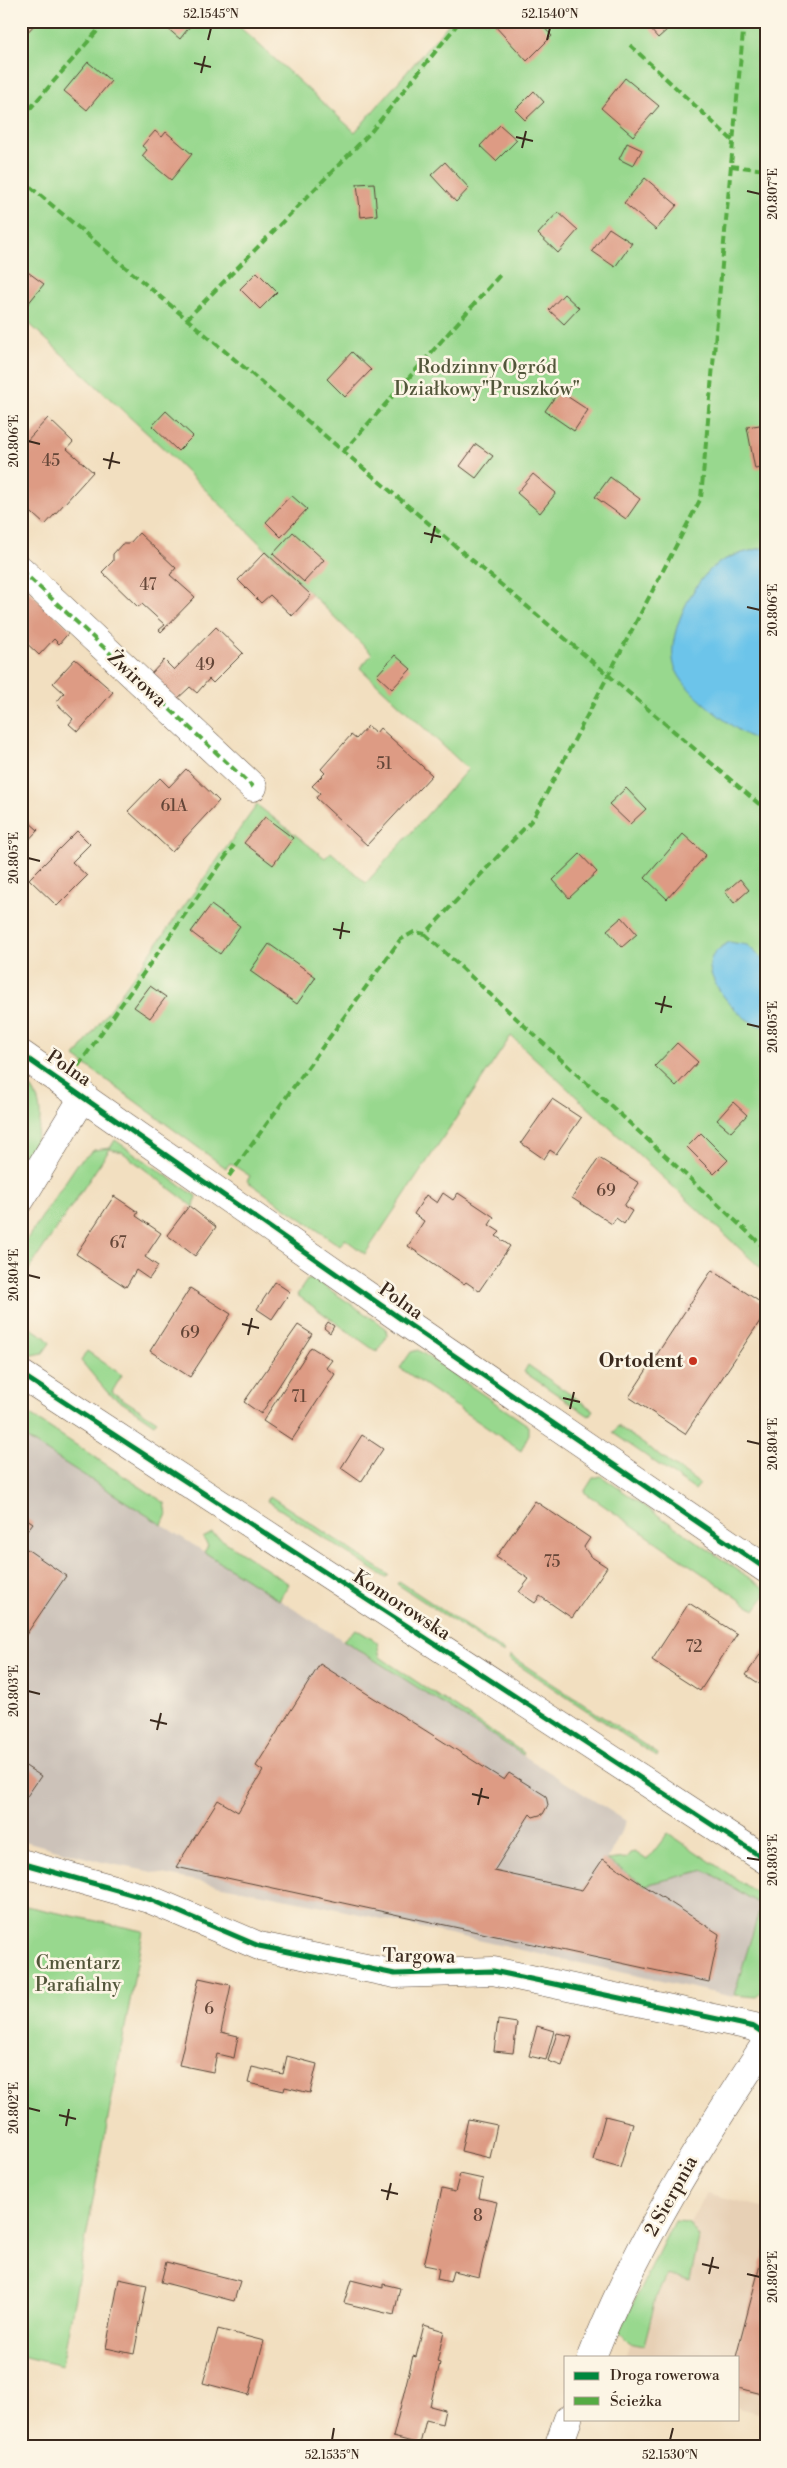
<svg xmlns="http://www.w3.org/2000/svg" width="787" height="2468" font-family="'Libre Bodoni',serif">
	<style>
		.built { fill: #e7d0b5 }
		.industrial { fill: #ccc2b9 }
		.green { fill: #98d88e; stroke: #6a8156 }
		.water { fill: #6cc4ea; stroke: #547784 }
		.building { fill: #dd9b84 }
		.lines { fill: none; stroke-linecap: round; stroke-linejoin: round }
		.minor-casing { stroke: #564536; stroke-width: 29 }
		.minor { stroke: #fff; stroke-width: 28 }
		.quiet { stroke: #55ab43; stroke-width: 4; stroke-dasharray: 8 4; stroke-linecap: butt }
		.cycleway-casing { stroke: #fcf5e5; stroke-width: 8 }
		.cycleway { stroke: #00873e; stroke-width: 5 }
		.ticks { fill: none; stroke: #3b2a1e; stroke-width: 2 }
		.poi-dot { fill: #c8321e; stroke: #fcf5e5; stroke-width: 2 }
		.labels { text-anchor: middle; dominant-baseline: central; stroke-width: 5; stroke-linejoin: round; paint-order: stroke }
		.number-label { font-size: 16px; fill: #644638 }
		.park-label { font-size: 19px; fill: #52563a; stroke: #fcf5e5 }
		.street-label { font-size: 19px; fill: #3b2a1e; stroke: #fcf5e5 }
		.poi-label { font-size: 19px; font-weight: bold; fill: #3b2a1e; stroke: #fcf5e5; text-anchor: end }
		.neatline { fill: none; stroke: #3b2a1e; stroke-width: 2 }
		.ticks-label { font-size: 12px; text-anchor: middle; fill: #3b2a1e }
	</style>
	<rect width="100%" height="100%" fill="#fcf5e5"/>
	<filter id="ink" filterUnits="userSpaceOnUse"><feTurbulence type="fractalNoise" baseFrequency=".02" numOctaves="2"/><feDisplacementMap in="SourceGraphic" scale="10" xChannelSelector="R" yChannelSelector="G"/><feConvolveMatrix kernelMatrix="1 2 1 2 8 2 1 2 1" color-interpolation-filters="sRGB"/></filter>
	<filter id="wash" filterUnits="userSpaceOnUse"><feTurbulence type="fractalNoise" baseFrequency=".0096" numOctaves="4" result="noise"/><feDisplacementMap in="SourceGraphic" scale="20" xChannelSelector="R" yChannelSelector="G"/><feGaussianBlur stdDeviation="1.12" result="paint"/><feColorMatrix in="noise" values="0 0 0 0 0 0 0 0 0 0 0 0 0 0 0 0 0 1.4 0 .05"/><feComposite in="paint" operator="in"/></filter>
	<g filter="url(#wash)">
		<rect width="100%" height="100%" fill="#f2dfc0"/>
		<path class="built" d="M707 2193 766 2208V2415L738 2408V2357H624L689 2224Z"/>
		<path class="industrial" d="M21 1435 626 1821 607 1860 645 1885 705 1870 761 1905 733 1997 323 1906 102 1862 21 1840Z"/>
		<path class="green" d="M21 21H233L355 132 451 21H766V1273L511 1036 365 1254 345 1239 340 1246 247 1181 250 1176 230 1163 226 1168 75 1057 257 805 325 858 331 852 366 883 468 769 360 668 372 654 164 449 21 316Z
			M21 1078C53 1102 39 1141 21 1168Z
			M115 1140 196 1196 194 1207 122 1152 110 1149 21 1281V1248L78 1163 94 1150 110 1148Z
			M314 1279 386 1328 387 1336 377 1352 297 1295 307 1280Z
			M21 1322 45 1337 50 1343 43 1353 28 1356 21 1349Z
			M418 1350 529 1426V1434L521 1451 400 1368 411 1352Z
			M87 1351 122 1375 112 1392 157 1421 154 1424 108 1393 81 1361Z
			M528 1365 593 1410 589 1416 524 1372Z
			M21 1409 165 1503 167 1514 162 1525 21 1435Z
			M618 1426 700 1484 695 1490 613 1433Z
			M601 1476 764 1588 765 1596 755 1610 584 1492 593 1478Z
			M270 1496 389 1575 386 1578 267 1501Z
			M212 1533 289 1584 279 1600 204 1552 208 1546 203 1538Z
			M399 1581 505 1652 502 1653 397 1584Z
			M356 1629 377 1642 380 1657 393 1666 524 1753 523 1755 343 1640Z
			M511 1656 658 1754 657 1757 509 1659Z
			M668 1833 766 1899V1989L756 1997 734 1995 761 1905 705 1870 645 1885 607 1860 626 1858 630 1853 635 1852 647 1860Z
			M21 1905 143 1931 62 2366 21 2356Z
			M674 2221 688 2222 699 2237 690 2281 667 2275 657 2295 644 2345 629 2342 619 2332Z"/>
		<path class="water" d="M766 547V743C748 739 728 723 714 712 699 699 684 687 676 670 662 642 694 577 719 563 732 554 751 551 766 547Z
			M729 942 747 945 766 962V1027C746 1027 712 989 710 968 708 955 720 948 729 942Z"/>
		<g id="blocks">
			<path class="building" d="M21 21H38L21 39Z
				M159 21H194L180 39Z
				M498 21H538L552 36 527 61 494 25Z
				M659 21H677L658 38 650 29Z
				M88 62 111 81 87 110 64 91Z
				M625 78 659 106 633 136 601 108Z
				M534 91 544 102 525 120 515 110Z
				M500 125 517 140 496 161 480 146Z
				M155 131 162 137 166 132 192 154 171 180 142 156 147 150 142 146Z
				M627 143 642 150 633 166 619 159Z
				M445 162 469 188 456 202 431 175Z
				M645 178 677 205 656 230 624 203Z
				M374 183 377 215 361 217 357 184Z
				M558 212 578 230 558 253 538 234Z
				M609 228 632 243 615 267 592 251Z
				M21 267 44 284 23 310 21 308Z
				M257 272 277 292 260 309 240 289Z
				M564 294 579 308 564 324 549 310Z
				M352 352 371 370 345 397 327 379Z
				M559 391 588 410 574 431 545 411Z
				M166 411 193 436 178 451 152 426Z
				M48 418 73 442 67 449 93 472 45 525 21 503 23 493 21 491V447Z
				M766 424V467L755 469 747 427Z
				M476 444 493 456 476 478 460 466Z
				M533 474 556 493 540 513 517 493Z
				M610 477 640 499 626 519 595 497Z
				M291 495 307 509 281 537 266 522Z
				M293 532 324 560 304 582 273 554Z
				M139 533 176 568 170 575 195 597 161 632 159 630 165 625 142 604 138 607 102 572 113 561V554L122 544H129Z
				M265 552 311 595 292 616 270 595 261 603 238 580Z
				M21 584 71 630 59 644 54 639 39 655 21 638Z
				M216 627 243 653 213 683 209 679 197 693 190 687 176 700 150 675 164 660 174 670Z
				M395 655 411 669 392 689 377 675Z
				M75 659 113 692 78 732 69 724 73 719 56 703 64 693 53 683Z
				M368 726 376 733 380 728 432 775 367 845 316 798 320 793 312 786 325 773 321 769 351 735 356 739Z
				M186 769 219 801 172 852 128 811 160 778 169 787Z
				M626 788 646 809 630 824 609 804Z
				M21 815 38 830 21 848Z
				M265 817 293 838 273 865 244 843Z
				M77 831 90 844 72 862 87 876 57 906 29 879Z
				M683 834 706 855 667 899 645 878Z
				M580 854 597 872 569 898 553 880Z
				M740 879 749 890 734 903 725 892Z
				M211 905 240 926 220 954 191 932Z
				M622 917 637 934 622 947 607 930Z
				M269 944 316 977 297 1004 250 971Z
				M150 986 166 997 150 1018 134 1007Z
				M677 1043 698 1062 676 1086 655 1066Z
				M552 1099 581 1118 556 1154 550 1150 544 1159 521 1143Z
				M733 1102 747 1115 731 1132 717 1120Z
				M701 1133 728 1160 714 1174 687 1147Z
				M599 1158 639 1183 624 1206 632 1211 624 1224 616 1218 612 1224 572 1198Z
				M443 1193 453 1200 458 1193 494 1217 489 1225 500 1232 496 1236 510 1246 479 1291 466 1282 464 1284 408 1246 424 1221 414 1214 426 1195 437 1203Z
				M114 1196 138 1212 136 1216 161 1233 145 1257 158 1266 149 1279 136 1270 126 1287 76 1254Z
				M189 1206 216 1227 195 1256 167 1235Z
				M712 1270 766 1306V1312L685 1434 629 1397Z
				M275 1282 290 1292 272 1319 257 1309Z
				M190 1288 231 1314 190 1377 150 1351Z
				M328 1322 334 1326 330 1333 324 1328Z
				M298 1325 312 1334 261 1414 244 1402Z
				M311 1347 332 1360 326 1368 335 1374 292 1440 263 1421Z
				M766 1401V1415L759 1411Z
				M362 1435 383 1449 361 1482 341 1468Z
				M535 1501 590 1538 584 1547 590 1556 607 1567 572 1618 540 1596 535 1603 519 1592 529 1579 496 1557Z
				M21 1515 33 1523 21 1539Z
				M21 1545 66 1576 21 1642Z
				M689 1603 737 1634 700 1691 652 1660Z
				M766 1646V1688L746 1675Z
				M320 1664 504 1780 509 1773 546 1796 548 1805 543 1814 533 1817 530 1814 494 1871 582 1890 603 1859 719 1934 709 1982 176 1867 218 1800 238 1812 263 1771 256 1766Z
				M21 1763 41 1776 21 1805Z
				M199 1978 231 1985 221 2032 238 2036 234 2058 217 2054 213 2072 179 2065Z
				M498 2020 517 2023 513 2053 494 2051Z
				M537 2026 554 2031 546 2060 529 2056Z
				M557 2033 572 2036 562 2066 548 2061Z
				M287 2056 317 2064 310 2093 285 2087 284 2091 248 2083 252 2067 283 2074Z
				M605 2116 633 2123 620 2168 593 2160Z
				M468 2119 497 2125 490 2158 461 2151Z
				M460 2174 483 2179 479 2198 497 2202 479 2277 453 2271 450 2282 437 2279 439 2268 424 2265 442 2189 455 2192Z
				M766 2242V2395L738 2388V2357H736Z
				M166 2262 240 2281 234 2301 161 2282Z
				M119 2279 147 2285 134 2354 106 2348Z
				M351 2280 383 2288V2284L400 2288 394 2315 344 2303Z
				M424 2325 444 2331 437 2362 440 2363 430 2406 445 2410 442 2424 426 2420 420 2444 393 2437 413 2356 416 2357Z
				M218 2329 264 2341 249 2395 203 2383Z"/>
		</g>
	</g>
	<g filter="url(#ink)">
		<use href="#blocks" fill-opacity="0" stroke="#564536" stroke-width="1"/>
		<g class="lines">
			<defs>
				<path id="minor" d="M21 570 253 787
					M21 1054 411 1326 766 1569
					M21 1199 84 1096
					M21 1374 766 1860
					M21 1863 149 1899 259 1946 395 1974 493 1971 741 2024 754 2027 766 2035
					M592 2357C636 2244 700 2144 766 2043
					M558 2447 568 2419"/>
			</defs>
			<use href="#minor" class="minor-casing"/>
			<use href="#minor" class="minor"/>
			<path class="quiet" d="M630 45 733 141
				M21 119 106 21
				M731 166 766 170
				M21 179 607 674 766 810
				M186 320 370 133 460 21
				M343 452 500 275
				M21 570 253 787
				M425 934 766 1249
				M78 1066 234 845
				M229 1176 400 940 414 932 425 934 533 819 701 498 744 21"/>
			<defs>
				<path id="cycleway" d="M21 1054 411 1326 766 1569
					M21 1374 766 1860
					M21 1863 149 1899 259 1946 395 1974 493 1971 741 2024 754 2027 766 2035"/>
			</defs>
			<use href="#cycleway" class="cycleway-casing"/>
			<use href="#cycleway" class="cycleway"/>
		</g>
	</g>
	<path class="ticks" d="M208 40 211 28M547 40 550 28M194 63 211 67M201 73 205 56M516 137 533 141M522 148 526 131M747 191 760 194M28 441 40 444M103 459 120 463M109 469 113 452M424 533 441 537M431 543 435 526M747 607 760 610M28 858 40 861M333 929 350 932M340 939 343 922M655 1003 672 1007M661 1013 665 996M747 1024 760 1027M28 1275 40 1278M242 1324 259 1328M248 1335 252 1318M563 1398 580 1402M570 1409 574 1392M747 1441 760 1444M28 1691 40 1694M150 1720 167 1724M157 1730 161 1713M472 1794 489 1798M478 1805 482 1788M747 1858 760 1860M28 2108 40 2111M59 2115 76 2119M66 2126 69 2109M381 2190 398 2194M387 2200 391 2183M702 2264 719 2268M709 2274 713 2257M747 2274 760 2277M332 2440 334 2428M670 2440 673 2428"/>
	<circle class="poi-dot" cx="693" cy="1361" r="5"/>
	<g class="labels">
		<g class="number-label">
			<text x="51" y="461">45</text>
			<text x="148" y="585">47</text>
			<text x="205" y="665">49</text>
			<text x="384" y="764">51</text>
			<text x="174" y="806">61A</text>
			<text x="606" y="1191">69</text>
			<text x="118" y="1243">67</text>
			<text x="190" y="1333">69</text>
			<text x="299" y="1397">71</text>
			<text x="552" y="1562">75</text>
			<text x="694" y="1647">72</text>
			<text x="209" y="2009">6</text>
			<text x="478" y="2216">8</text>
		</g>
		<g class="park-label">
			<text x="487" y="367">Rodzinny Ogród<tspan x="487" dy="22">Działkowy"Pruszków"</tspan></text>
			<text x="78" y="1963">Cmentarz<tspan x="78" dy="22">Parafialny</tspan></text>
		</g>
		<g class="street-label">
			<text transform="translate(137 679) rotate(43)">Żwirowa</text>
			<text transform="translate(69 1068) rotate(34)">Polna</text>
			<text transform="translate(401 1301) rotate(35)">Polna</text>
			<text transform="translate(402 1605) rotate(33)">Komorowska</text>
			<text transform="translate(419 1956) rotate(1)">Targowa</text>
			<text transform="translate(671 2196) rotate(-61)">2 Sierpnia</text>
		</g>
		<g class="poi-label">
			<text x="683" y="1361">Ortodent</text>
		</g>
	</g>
	<rect width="787" height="2468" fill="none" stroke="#fcf5e5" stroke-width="55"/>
	<rect x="564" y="2356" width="175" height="65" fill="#fcf5e5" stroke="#afa495"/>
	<rect x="574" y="2372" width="25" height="8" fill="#00873e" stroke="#afa495"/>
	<text x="610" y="2380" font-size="15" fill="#3b2a1e">Droga rowerowa</text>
	<rect x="574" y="2397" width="25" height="8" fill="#55ab43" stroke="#afa495"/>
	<text x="610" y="2406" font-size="15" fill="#3b2a1e">Ścieżka</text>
	<rect x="28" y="28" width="732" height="2412" class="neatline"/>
	<g class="ticks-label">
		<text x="211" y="18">52.1545°N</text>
		<text x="550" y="18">52.1540°N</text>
		<text transform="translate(773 194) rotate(-90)" y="4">20.807°E</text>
		<text transform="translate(14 441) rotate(-90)" y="4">20.806°E</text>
		<text transform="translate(773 610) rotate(-90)" y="4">20.806°E</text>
		<text transform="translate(14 858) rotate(-90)" y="4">20.805°E</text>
		<text transform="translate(773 1027) rotate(-90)" y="4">20.805°E</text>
		<text transform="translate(14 1275) rotate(-90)" y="4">20.804°E</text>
		<text transform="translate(773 1444) rotate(-90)" y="4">20.804°E</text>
		<text transform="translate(14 1691) rotate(-90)" y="4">20.803°E</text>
		<text transform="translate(773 1860) rotate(-90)" y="4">20.803°E</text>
		<text transform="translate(14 2108) rotate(-90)" y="4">20.802°E</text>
		<text transform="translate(773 2277) rotate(-90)" y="4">20.802°E</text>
		<text x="332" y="2459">52.1535°N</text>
		<text x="670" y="2459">52.1530°N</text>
	</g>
</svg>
